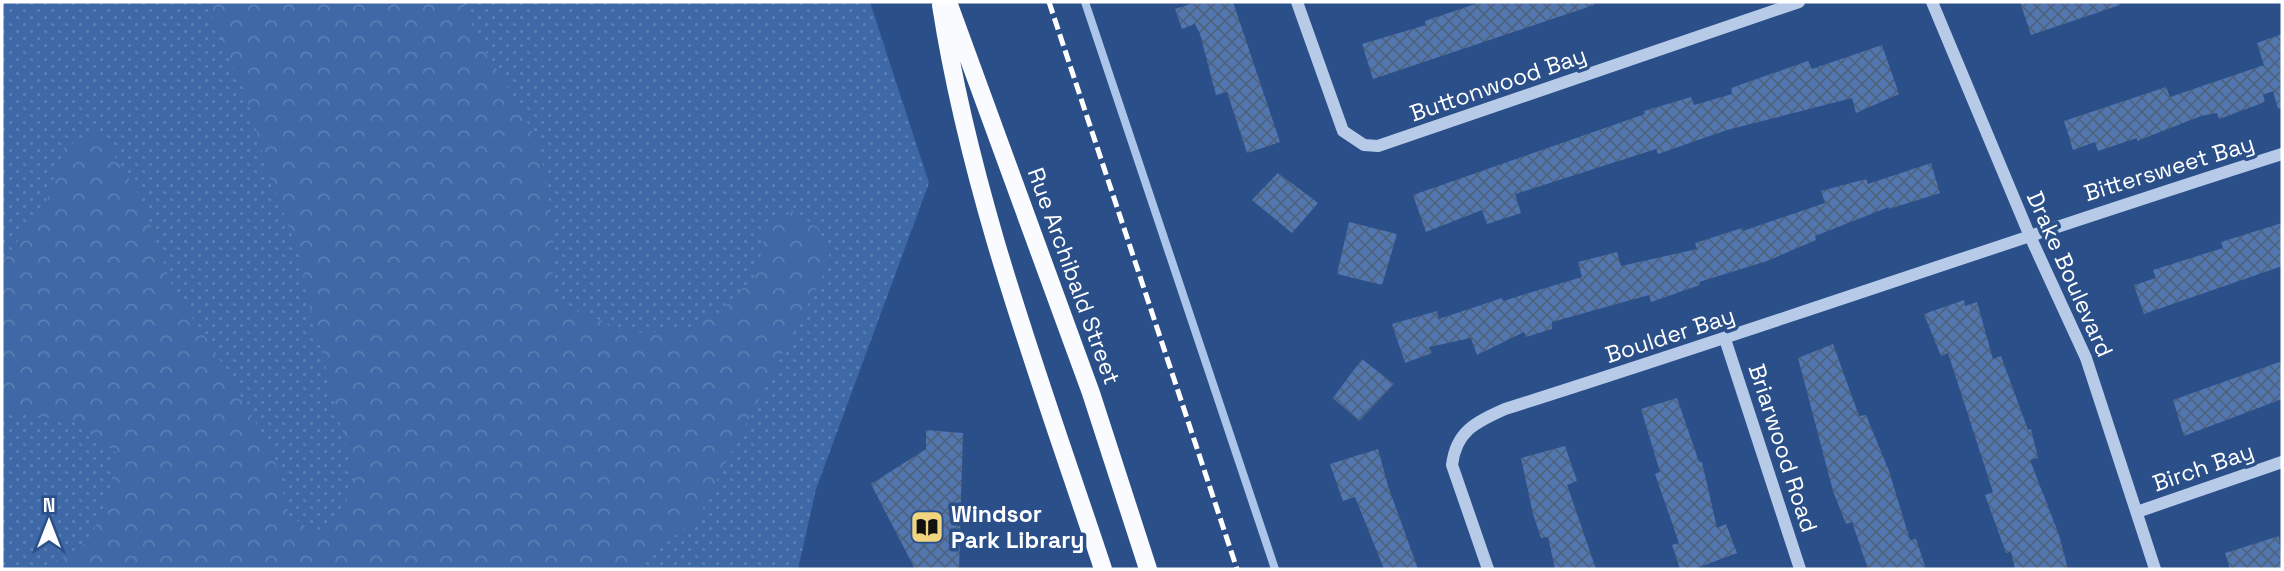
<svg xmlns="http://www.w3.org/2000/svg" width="2284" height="571" font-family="'Space Grotesk',sans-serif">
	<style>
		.grass { fill: url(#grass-dots) }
		.forest { fill: url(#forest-crowns) }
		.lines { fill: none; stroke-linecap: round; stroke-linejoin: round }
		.stream { stroke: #acc5e9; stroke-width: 8 }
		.building { fill: url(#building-cross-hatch) }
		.minor { stroke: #b7cbe9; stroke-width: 12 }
		.major { stroke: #fafbfe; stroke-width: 18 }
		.rail { stroke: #fff; stroke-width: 5; stroke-dasharray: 12 5; stroke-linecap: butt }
		.labels { text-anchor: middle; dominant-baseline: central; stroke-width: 7; stroke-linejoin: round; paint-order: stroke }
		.street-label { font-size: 23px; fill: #fff; stroke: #2a4f89 }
		.poi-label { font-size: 23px; font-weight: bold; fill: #fff; stroke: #2a4f89; text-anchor: start }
	</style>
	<defs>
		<pattern id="grass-dots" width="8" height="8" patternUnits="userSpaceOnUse" patternTransform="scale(1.75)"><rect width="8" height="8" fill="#3e68a6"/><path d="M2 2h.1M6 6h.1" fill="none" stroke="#5b7fb3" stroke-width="1.8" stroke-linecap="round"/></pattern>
		<pattern id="forest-crowns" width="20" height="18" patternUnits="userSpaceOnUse" patternTransform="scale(1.75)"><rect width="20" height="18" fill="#3e68a6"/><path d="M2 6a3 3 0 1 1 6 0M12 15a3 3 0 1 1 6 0" fill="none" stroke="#5b7fb3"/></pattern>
		<pattern id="building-cross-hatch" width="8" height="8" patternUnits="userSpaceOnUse" patternTransform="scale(1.75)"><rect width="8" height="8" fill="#5277b0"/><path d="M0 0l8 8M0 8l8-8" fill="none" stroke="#4f627e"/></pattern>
	</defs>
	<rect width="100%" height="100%" fill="#2a4f89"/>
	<path class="grass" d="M2 2H870L929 183 816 489 798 569H2Z"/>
	<path class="forest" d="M206 2H463L478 39 521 109 540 148 554 230 552 301 632 333 685 330 718 313 757 274 766 228 793 211 819 229 831 260 698 517 633 569H42L88 542 108 498 117 453 72 421 2 412V263L46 202 65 146 100 133 141 198 174 291 215 351 273 453 289 515 315 533 344 509 354 477 310 307 301 259 269 175 246 95Z"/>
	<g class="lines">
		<path class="stream" d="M1085 2 1275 569"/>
	</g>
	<path class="building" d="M1196 2H1233L1280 142 1247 153 1227 92 1216 95 1200 34 1195 24 1182 29 1175 9Z
		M1481 2H1593L1594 5 1373 79 1362 44 1426 25 1425 21Z
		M2020 2H2119L2120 5 2031 35Z
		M2282 34V108L2278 109 2273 91 2263 95 2265 102 2219 119 2217 113 2201 116 2137 141V138L2098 151 2095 142 2073 150 2064 121 2166 87 2170 97 2264 65 2257 43Z
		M1882 45 1899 94 1856 113 1852 98 1727 130 1658 154 1656 149 1515 194 1521 213 1487 224 1482 210 1426 232 1413 195 1645 114 1644 111 1691 97 1694 105 1732 94 1731 88 1808 61 1812 69Z
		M1931 163 1940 193 1889 209V207L1815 236 1816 240 1767 261 1699 282 1700 285 1651 302 1649 295 1552 322V329L1526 337 1524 332 1477 355 1471 338 1429 347 1432 353 1405 363 1392 324 1437 311 1439 319 1502 298 1503 301 1582 277 1578 262 1617 252 1621 266 1697 249 1695 243 1742 228 1743 231 1825 203 1821 191 1866 179 1868 184Z
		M1278 173 1318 203 1292 233 1252 200Z
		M1349 222 1397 234 1382 285 1337 274Z
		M2282 223V266L2144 314 2134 285 2156 278 2153 270 2223 248 2221 242Z
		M1964 300 1965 306 1977 302 1993 359 2001 356 2028 430 2031 429 2038 458 2030 460 2059 535 2068 569H2015L2011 552 2006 553 1985 495 1993 492 1948 353 1941 356 1924 314Z
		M1833 344 1859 416 1866 415 1889 471 1910 540 1916 539 1926 569H1868L1852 522 1846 524 1833 491 1798 358Z
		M1362 359 1394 384 1359 421 1333 398Z
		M2282 361V399L2184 436 2173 400Z
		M1677 398 1699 462H1702L1717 528 1726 524 1737 553 1694 569H1680L1672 545 1679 543 1655 474 1660 472 1641 409Z
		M926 430 963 433 959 569H915L871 484 926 449Z
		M1565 446 1577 481 1567 485 1596 569H1555L1548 537 1541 538 1533 514 1521 458Z
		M1378 449 1388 486 1418 569H1384L1355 497 1343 501 1330 464Z
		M2279 536 2282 569H2230L2225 553Z"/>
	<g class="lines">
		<path class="minor" d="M1297 2 1343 131 1364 145 1378 146 1799 2
			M1932 2 2029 234 2086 358 2155 569
			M1725 339 1800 569
			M2137 512 2282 462
			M1488 569 1452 465C1456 431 1476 422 1505 409 1765 327 2022 236 2282 154"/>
		<path class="major" d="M948 2 1091 393 1148 569
			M941 5C971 198 1042 385 1103 569"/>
		<path class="rail" d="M1049 2 1237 569"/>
	</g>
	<defs>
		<symbol id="library-square" viewBox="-11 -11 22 22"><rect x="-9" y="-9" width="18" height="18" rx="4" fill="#f0d47e" stroke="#2a4f89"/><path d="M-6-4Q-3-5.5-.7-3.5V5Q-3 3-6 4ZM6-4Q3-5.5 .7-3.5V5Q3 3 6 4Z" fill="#111"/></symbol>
	</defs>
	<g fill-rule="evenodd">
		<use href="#library-square" x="908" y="508" width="38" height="38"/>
	</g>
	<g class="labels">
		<g class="street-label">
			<text transform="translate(1498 84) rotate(-19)">Buttonwood Bay</text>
			<text transform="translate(2169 168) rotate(-17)">Bittersweet Bay</text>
			<text transform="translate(2070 274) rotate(66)">Drake Boulevard</text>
			<text transform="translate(1074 276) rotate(70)">Rue Archibald Street</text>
			<text transform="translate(1670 335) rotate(-18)">Boulder Bay</text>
			<text transform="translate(1783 448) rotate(72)">Briarwood Road</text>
			<text transform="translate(2203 467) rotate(-19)">Birch Bay</text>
		</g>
		<g class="poi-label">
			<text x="951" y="514">Windsor<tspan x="951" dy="26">Park Library</tspan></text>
		</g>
	</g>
	<rect width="2284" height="571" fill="none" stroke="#ffffff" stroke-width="7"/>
	<g transform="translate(49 522)" stroke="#2a4f89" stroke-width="5" paint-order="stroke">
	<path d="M0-5L12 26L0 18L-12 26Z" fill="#ffffff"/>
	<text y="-10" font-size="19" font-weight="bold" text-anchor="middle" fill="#ffffff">N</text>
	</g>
</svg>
